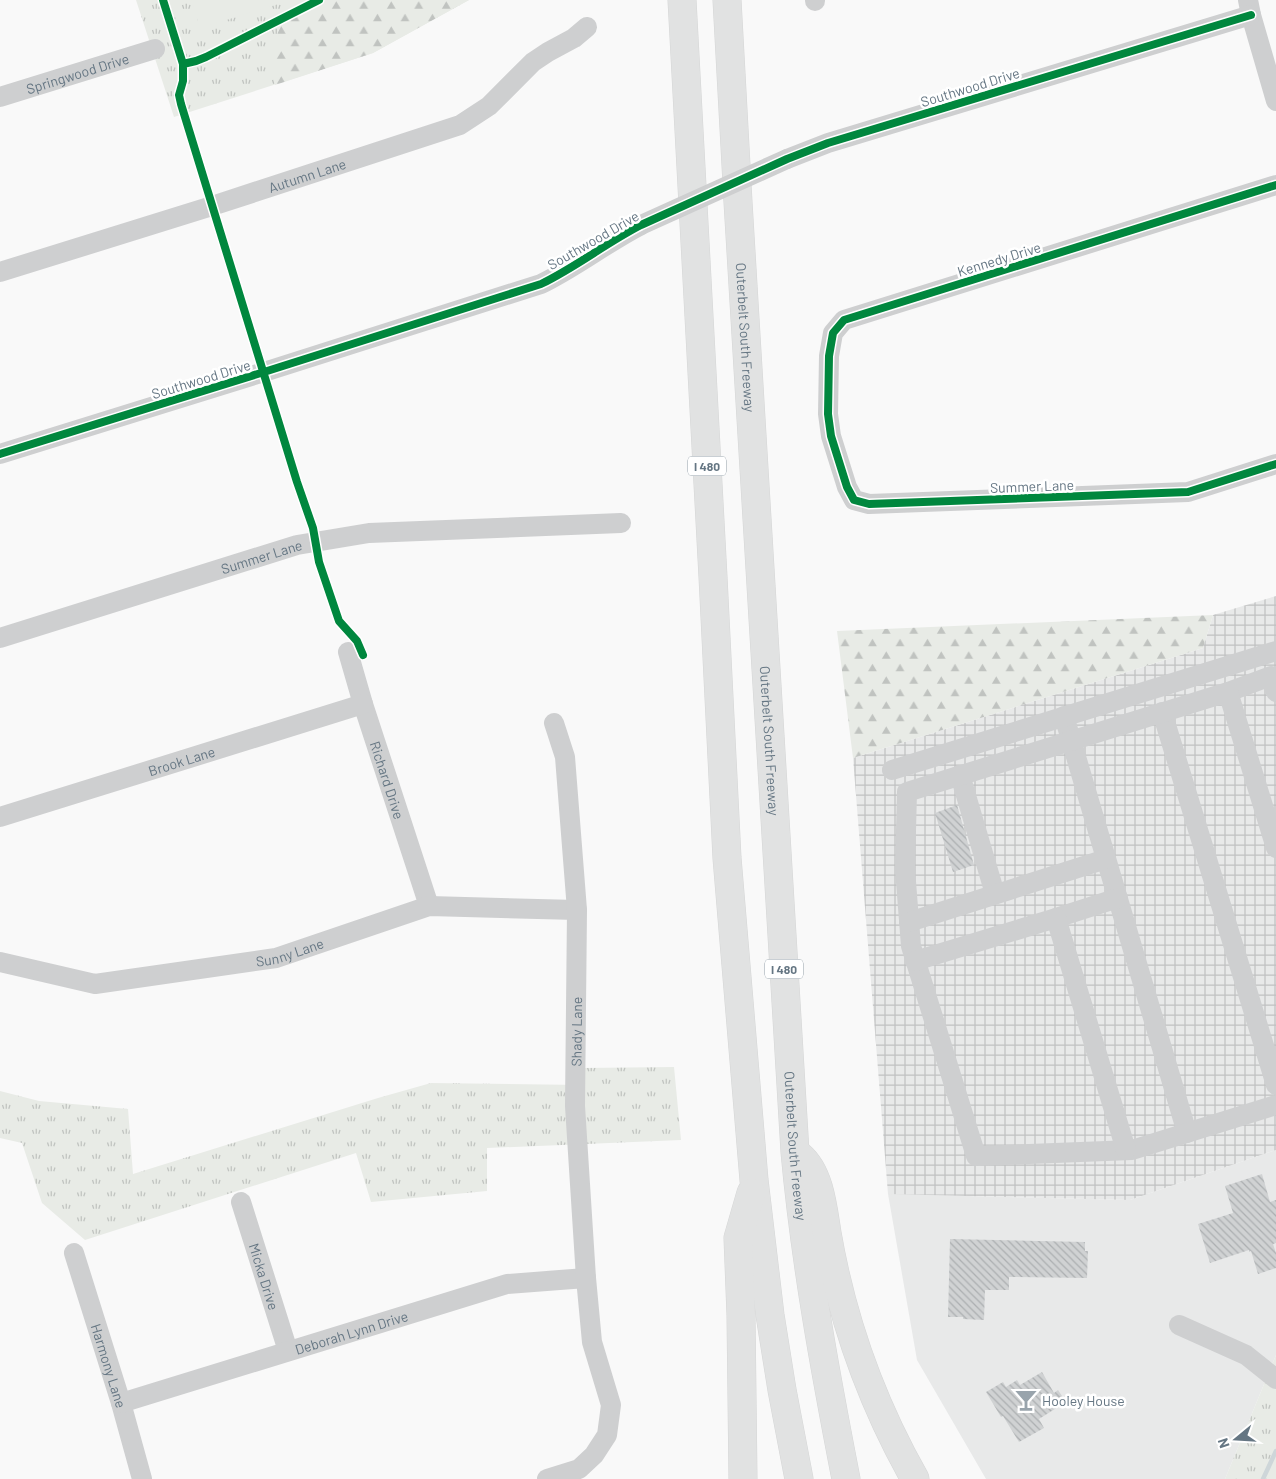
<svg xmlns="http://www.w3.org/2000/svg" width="1276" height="1479" font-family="Barlow,sans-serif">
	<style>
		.built { fill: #e8e9e9 }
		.industrial { fill: url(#industrial-grid) }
		.grass { fill: url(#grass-tufts) }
		.forest { fill: url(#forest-firs) }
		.pitch { fill: #e8ebe6 }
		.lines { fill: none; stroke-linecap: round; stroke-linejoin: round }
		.stream { stroke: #ced6d9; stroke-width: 4.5 }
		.building { fill: url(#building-back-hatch) }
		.highway-casing { stroke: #d5d6d6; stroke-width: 29 }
		.minor { stroke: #cecfd0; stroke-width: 20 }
		.highway { stroke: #e1e2e2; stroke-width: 28 }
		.minor-bridge { stroke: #cecfd0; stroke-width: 20 }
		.cycleway-casing { stroke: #fff; stroke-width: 11 }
		.cycleway { stroke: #00873e; stroke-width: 8 }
		.labels { text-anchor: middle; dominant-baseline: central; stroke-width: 5; stroke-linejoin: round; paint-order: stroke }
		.shield { fill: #fff; stroke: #939fa8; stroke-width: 1 }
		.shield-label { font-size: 12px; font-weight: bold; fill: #657683 }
		.street-label { font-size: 14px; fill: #657683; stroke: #fff }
		.poi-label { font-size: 14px; fill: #657683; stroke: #fff; text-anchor: start }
	</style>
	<defs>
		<pattern id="industrial-grid" width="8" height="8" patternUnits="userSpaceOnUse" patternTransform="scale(1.25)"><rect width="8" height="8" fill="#e8e9e9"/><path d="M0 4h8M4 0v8" fill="none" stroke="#c0c1c2"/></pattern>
		<pattern id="grass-tufts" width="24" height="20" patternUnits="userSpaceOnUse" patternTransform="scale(1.25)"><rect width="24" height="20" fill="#e8ebe6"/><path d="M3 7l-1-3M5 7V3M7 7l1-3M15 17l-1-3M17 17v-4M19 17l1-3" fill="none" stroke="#c0c3c0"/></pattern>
		<pattern id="forest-firs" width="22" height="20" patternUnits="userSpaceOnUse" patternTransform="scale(1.25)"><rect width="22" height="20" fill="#e8ebe6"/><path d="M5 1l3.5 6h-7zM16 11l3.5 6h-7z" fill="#c0c3c0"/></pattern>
		<pattern id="building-back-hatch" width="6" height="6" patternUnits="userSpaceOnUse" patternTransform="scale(1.25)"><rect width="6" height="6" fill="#d0d2d3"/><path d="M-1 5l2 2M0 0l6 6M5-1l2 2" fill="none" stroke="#acafb1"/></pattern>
	</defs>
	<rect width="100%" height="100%" fill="#f9f9f9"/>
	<path class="built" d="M1276 1150V1355L1225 1479H986L917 1360 888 1194 1130 1200Z"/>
	<path class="industrial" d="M1276 596V1150L1130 1200 888 1194 853 758 1203 648 1213 615Z"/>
	<path class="grass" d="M136 0H469L373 53 174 117Z
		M674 1067 681 1140 487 1148V1191L371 1202 356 1153 85 1240 42 1203 22 1143 0 1138V1091L39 1101 128 1109 133 1174 378 1098 431 1083 582 1085V1068Z
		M1276 1355V1479H1225Z"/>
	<path class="forest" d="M329 0H469L373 53 275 85 270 53 281 25Z
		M1213 615 1203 648 853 758 837 631Z"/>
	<path class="pitch" d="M191 0H292L200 28Z"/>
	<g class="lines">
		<path class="stream" d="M1263 1479 1276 1451"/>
	</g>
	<path class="building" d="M957 805 974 865 953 872 935 813Z
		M1262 1174 1270 1202 1276 1200V1243L1273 1244 1276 1253V1268L1258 1274 1251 1251 1249 1252V1250L1210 1263 1198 1224 1233 1213 1225 1186Z
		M950 1239 1085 1242V1251H1088L1087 1278 1009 1277V1290H985L984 1320 963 1319V1317H948Z
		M1042 1372 1054 1393 1058 1390 1066 1402 1039 1419 1044 1428 1019 1442 1003 1416 1001 1417 986 1392 1003 1382 1006 1387 1017 1380 1020 1385Z"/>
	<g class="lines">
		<defs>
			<g id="highway">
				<path d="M682 0 713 577 727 858 754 1180 770 1315 782 1390 799 1479"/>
				<path id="s11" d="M727 0 738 202 795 1152C805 1262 825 1371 846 1479"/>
				<path d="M800 1156C820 1173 823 1208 827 1233 842 1320 872 1403 915 1479"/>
				<path d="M743 1479 741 1315 738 1238 751 1193"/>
			</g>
		</defs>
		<use href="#highway" class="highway-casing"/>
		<g class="minor">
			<path d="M815 0V1"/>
			<path d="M1248 0 1251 15 1276 101"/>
			<path id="s1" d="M0 97 155 49"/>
			<path d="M787 159 828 143 1251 15"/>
			<path d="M1276 185 844 320 833 333 829 356 828 414 831 436 847 487 854 500 869 504 1188 492 1276 464"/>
			<path id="s2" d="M0 272 212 206 460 125 489 106 533 62 548 52 574 38 587 27"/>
			<path d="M0 454 264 372 541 284C576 267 606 243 641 225"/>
			<path id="s3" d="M0 638 297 545 369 533 621 523"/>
			<path id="s4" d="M348 652 363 704 429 906"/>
			<path d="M1228 692 1271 676 1276 692"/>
			<path d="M1162 712 1276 1085"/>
			<path d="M1064 716 1187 1133"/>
			<path d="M892 770 1276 651"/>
			<path d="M960 775 995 894"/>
			<path id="s5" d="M0 817 363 704"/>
			<path d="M1276 848 1228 692 907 792 905 869 911 946 976 1156 1132 1150 1276 1105"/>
			<path d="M1056 918 1118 898"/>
			<path d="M909 922 1106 859"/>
			<path d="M915 961 1056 918 1126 1150"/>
			<path id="s6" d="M0 962 95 984 276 958 429 906 577 910"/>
			<path id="s7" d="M241 1202 288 1351"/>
			<path id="s8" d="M74 1253 121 1403 142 1479"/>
			<path d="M1179 1325 1246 1355 1276 1379"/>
			<path id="s9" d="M121 1403 507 1284 586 1278"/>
			<path id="s10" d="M547 1479 579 1469 594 1455 607 1435 611 1405 592 1342 586 1278 575 1106 577 910 565 757 554 723"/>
		</g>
		<use href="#highway" class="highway"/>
		<path class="minor-bridge" d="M641 225 787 159"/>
		<defs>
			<path id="cycleway" d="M163 0 183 64V81L179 95 181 104 297 482 313 528 319 562 339 621 357 641 363 655
				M183 64 196 61 206 57 319 0
				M1276 185 844 320 833 333 829 356 828 414 831 436 847 487 854 500 869 504 1188 492 1276 464
				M0 454 264 372 541 284C576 267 606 243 641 225L787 159 828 143 1251 15"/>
		</defs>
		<use href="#cycleway" class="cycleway-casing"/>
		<use href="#cycleway" class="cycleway"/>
	</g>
	<defs>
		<symbol id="bar-bare" viewBox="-9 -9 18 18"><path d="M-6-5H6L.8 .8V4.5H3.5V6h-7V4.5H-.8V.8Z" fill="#99a4ac" stroke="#fff" stroke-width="2.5" paint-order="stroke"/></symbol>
	</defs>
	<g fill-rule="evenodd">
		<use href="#bar-bare" x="1010" y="1384" width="32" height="32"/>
	</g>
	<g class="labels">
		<g class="shield">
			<rect x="688" y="456.5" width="38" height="19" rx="4"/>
			<rect x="765" y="959.5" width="38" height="19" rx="4"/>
		</g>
		<g class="shield-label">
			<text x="707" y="466">I 480</text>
			<text x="784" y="969">I 480</text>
		</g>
		<g class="street-label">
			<text stroke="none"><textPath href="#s1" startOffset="81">Springwood Drive</textPath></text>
			<text transform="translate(970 87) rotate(-17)">Southwood Drive</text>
			<text stroke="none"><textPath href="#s2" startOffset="322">Autumn Lane</textPath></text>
			<text transform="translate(593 240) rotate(-30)">Southwood Drive</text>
			<text transform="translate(999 259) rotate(-17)">Kennedy Drive</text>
			<text stroke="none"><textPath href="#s11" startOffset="338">Outerbelt South Freeway</textPath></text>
			<text transform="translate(201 379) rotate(-17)">Southwood Drive</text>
			<text transform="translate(1032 486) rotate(-2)">Summer Lane</text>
			<text stroke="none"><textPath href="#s3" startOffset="274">Summer Lane</textPath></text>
			<text stroke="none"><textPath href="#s11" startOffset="742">Outerbelt South Freeway</textPath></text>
			<text stroke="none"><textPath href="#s5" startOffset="190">Brook Lane</textPath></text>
			<text stroke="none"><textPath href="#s4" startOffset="134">Richard Drive</textPath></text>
			<text stroke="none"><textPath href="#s6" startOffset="295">Sunny Lane</textPath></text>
			<text stroke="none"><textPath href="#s10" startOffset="485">Shady Lane</textPath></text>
			<text stroke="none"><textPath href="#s11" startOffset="1148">Outerbelt South Freeway</textPath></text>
			<text stroke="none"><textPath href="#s7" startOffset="78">Micka Drive</textPath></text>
			<text stroke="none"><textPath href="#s9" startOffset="241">Deborah Lynn Drive</textPath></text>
			<text stroke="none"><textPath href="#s8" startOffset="118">Harmony Lane</textPath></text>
		</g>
		<g class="poi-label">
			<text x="1042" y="1400">Hooley House</text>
		</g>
	</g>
	<g transform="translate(1236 1439) rotate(252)" stroke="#ffffff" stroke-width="4" paint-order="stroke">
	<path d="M0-4L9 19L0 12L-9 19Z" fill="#657683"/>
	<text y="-8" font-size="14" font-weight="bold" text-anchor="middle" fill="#657683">N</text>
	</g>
</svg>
